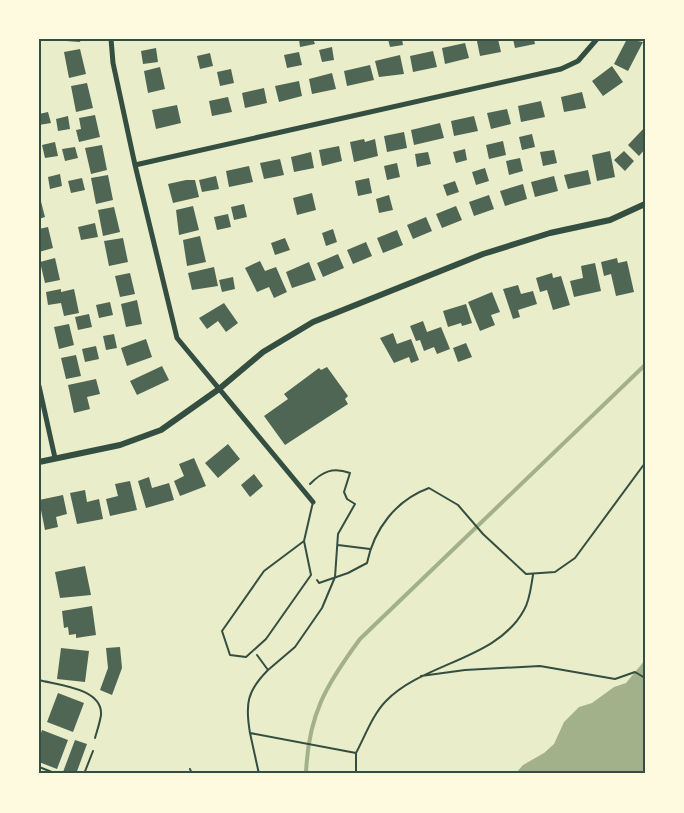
<svg xmlns="http://www.w3.org/2000/svg" width="684" height="813" font-family="Barlow,sans-serif">
	<style>
		.water { fill: #a3b18a }
		.lines { fill: none; stroke-linecap: round; stroke-linejoin: round }
		.stream { stroke: #a3b18a; stroke-width: 4 }
		.building { fill: #4f6655 }
		.path { stroke: #344e41; stroke-width: 2 }
		.service { stroke: #344e41; stroke-width: 2 }
		.minor { stroke: #344e41; stroke-width: 5 }
		.tertiary { stroke: #344e41; stroke-width: 6 }
		.neatline { fill: none; stroke: #344e41; stroke-width: 2 }
	</style>
	<rect width="100%" height="100%" fill="#e9edc9"/>
	<path class="water" d="M645 660V774H515L523 765 544 753 554 744 564 722 579 707 592 703 614 687 626 683Z"/>
	<g class="lines">
		<path class="stream" d="M306 774C308 715 326 685 360 639L645 365"/>
	</g>
	<path class="building" d="M66 39H81L80 42 66 41Z
		M299 39H313L315 44 300 47Z
		M388 39H402L403 45 390 47Z
		M488 39H498L501 52 480 56 477 41Z
		M513 39H534L535 44 515 48Z
		M627 39 643 42 628 71 614 64Z
		M465 43 469 58 445 64 442 48Z
		M332 47 334 60 322 62 319 50Z
		M156 48 158 62 143 64 141 51Z
		M80 49 86 74 69 78 64 52Z
		M433 51 437 67 413 72 410 56Z
		M299 52 302 65 287 68 284 55Z
		M210 53 213 66 200 69 197 56Z
		M400 55 404 74 379 77 375 61Z
		M370 65 374 80 347 86 344 71Z
		M612 66 623 82 603 96 592 81Z
		M160 67 165 89 148 93 144 71Z
		M231 69 234 83 220 86 217 72Z
		M332 73 336 89 312 94 309 79Z
		M299 81 302 96 279 102 275 86Z
		M87 83 93 108 76 112 71 86Z
		M264 88 267 103 245 108 242 93Z
		M582 92 586 108 564 112 561 97Z
		M228 97 232 112 212 116 209 101Z
		M541 101 545 117 521 122 518 106Z
		M177 105 181 123 156 129 152 110Z
		M507 109 511 124 491 129 487 113Z
		M48 112 51 123 39 125V114Z
		M95 115 100 137 79 142 76 130 81 129 79 118Z
		M68 116 70 129 58 131 56 119Z
		M474 116 478 131 454 136 451 121Z
		M440 123 444 138 414 145 411 130Z
		M645 127V149L639 156 628 145Z
		M404 132 407 148 387 152 384 136Z
		M532 134 535 147 522 150 519 137Z
		M364 139 365 142 375 139 378 156 354 162 350 142Z
		M503 141 506 155 489 159 486 145Z
		M55 142 58 156 45 158 42 145Z
		M102 145 107 170 91 174 85 148Z
		M339 146 342 161 322 166 319 150Z
		M75 147 78 158 65 161 62 149Z
		M465 149 467 160 456 163 453 152Z
		M554 150 557 163 543 166 540 152Z
		M610 151 615 177 597 181 592 155Z
		M624 151 634 161 625 171 614 160Z
		M311 152 314 168 294 172 291 157Z
		M428 152 431 164 417 167 415 154Z
		M520 158 523 171 509 175 506 161Z
		M280 159 284 175 264 179 260 163Z
		M397 163 400 177 387 180 384 166Z
		M249 166 253 182 229 187 226 171Z
		M485 168 489 181 476 185 472 172Z
		M588 170 591 184 568 189 564 175Z
		M60 174 62 186 50 189 48 177Z
		M108 175 113 200 96 204 91 178Z
		M216 176 219 189 202 192 199 180Z
		M554 176 558 191 535 197 531 182Z
		M82 178 85 190 71 193 68 181Z
		M369 178 372 193 358 196 355 181Z
		M186 180H195L199 197 173 203 168 184Z
		M455 181 459 192 447 196 443 185Z
		M523 184 527 199 505 206 500 191Z
		M312 193 316 210 297 215 293 198Z
		M39 194 45 217 39 219Z
		M389 195 393 210 379 213 376 199Z
		M489 195 494 209 474 216 469 202Z
		M244 204 247 217 234 220 231 207Z
		M193 206 199 230 179 235 176 210Z
		M456 206 462 220 442 228 436 214Z
		M114 207 120 232 103 236 98 210Z
		M228 214 231 227 217 230 214 217Z
		M426 217 432 231 413 239 407 225Z
		M95 223 98 237 81 240 78 227Z
		M48 227 53 248 39 252V229Z
		M333 229 337 242 326 246 322 233Z
		M397 230 403 245 383 253 377 238Z
		M200 236 206 262 187 266 183 240Z
		M123 238 128 262 109 266 104 241Z
		M285 238 290 250 275 255 271 243Z
		M366 242 372 256 353 264 347 250Z
		M338 254 344 268 323 277 317 263Z
		M55 258 60 280 45 283 40 262Z
		M617 258 618 263 627 261 634 292 616 296 611 274 604 276 601 262Z
		M260 261 265 271 276 267 287 292 274 298 269 287 257 292 245 268Z
		M309 262 316 280 292 288 286 272Z
		M595 263 601 291 574 297 570 281 583 278 581 266Z
		M214 267 218 286 192 290 188 273Z
		M130 273 135 294 120 297 115 276Z
		M552 273 553 278 561 276 570 305 553 310 547 290 540 292 536 278Z
		M233 277 235 289 222 292 219 280Z
		M518 285 521 294 533 291 537 304 518 310 520 317 513 319 503 289Z
		M61 289V292L74 289 79 313 64 316 61 303 48 305 46 292Z
		M492 292 500 312 491 315 495 325 480 331 468 302Z
		M137 300 142 324 126 327 121 304Z
		M110 302 113 315 99 318 96 305Z
		M224 303 238 323 226 332 218 321 207 329 199 318Z
		M466 304 472 323 462 326 461 323 448 327 443 311Z
		M89 314 92 327 78 330 75 317Z
		M423 321 427 332 441 327 450 349 437 354 434 347 424 351 420 340 416 341 410 326Z
		M69 324 74 345 59 349 54 327Z
		M393 333 397 344 411 339 419 360 411 363 409 357 394 363 380 338Z
		M114 334 117 348 106 350 103 336Z
		M146 339 152 357 127 366 121 348Z
		M466 343 472 357 458 362 453 348Z
		M96 346 99 359 85 362 82 349Z
		M76 355 81 376 66 379 61 358Z
		M162 366 169 380 137 395 130 381Z
		M327 367 348 396 345 399 348 404 285 445 264 416 288 399 284 394 319 368 321 370Z
		M96 379 100 394 87 397 90 409 74 413 68 385Z
		M228 444 240 459 218 478 205 463Z
		M194 458 206 486 180 496 174 481 184 476 179 464Z
		M254 474 263 486 250 497 241 485Z
		M149 477 152 488 169 483 174 500 146 508 138 481Z
		M130 481 137 510 110 516 106 499 118 496 115 484Z
		M85 490 87 502 99 499 103 519 77 524 70 493Z
		M63 495 67 514 56 517 58 527 45 530 39 500Z
		M85 566 91 595 60 598 55 572Z
		M92 606 96 635 76 638V634L69 635 68 627 64 628 62 611Z
		M120 647 122 668 112 695 100 690 108 668 106 648Z
		M61 648 89 651 85 682 57 679Z
		M58 693 84 703 73 732 47 722Z
		M42 730 68 740 57 769 39 762V739Z
		M75 740 87 744 76 774H67L63 772Z"/>
	<g class="lines">
		<path class="path" d="M338 545 370 549
			M317 580 319 583 348 573 367 563C374 529 396 500 429 488L458 505 483 534 526 574 555 572 575 558 645 463
			M257 655 268 670C247 691 245 704 250 733L356 753C365 736 373 714 386 701 424 662 497 660 524 610 530 600 531 586 533 575
			M268 670 295 647 322 608 335 577 338 534 355 504 347 499 344 492 350 473C333 467 323 471 310 484
			M421 676 465 670 540 666 615 679 635 672 645 678
			M250 733 259 774
			M356 753V774
			M190 769 192 774"/>
		<path class="service" d="M304 541 264 571 222 631 230 655 246 657 266 639 311 575 304 541 313 502
			M39 680C57 685 103 688 101 715 100 722 97 731 95 738
			M39 767 57 774
			M84 774 93 751"/>
		<path class="minor" d="M111 39 113 63 135 165 177 338 313 502
			M135 165 561 69 578 61 597 39
			M39 386 55 458"/>
		<path class="tertiary" d="M39 462 120 445 161 430 219 389 263 352 313 322 483 254 550 233 610 220 645 204"/>
	</g>
	<rect width="684" height="813" fill="none" stroke="#fefae0" stroke-width="81"/>
	<rect x="40" y="40" width="604" height="732" class="neatline"/>
</svg>
